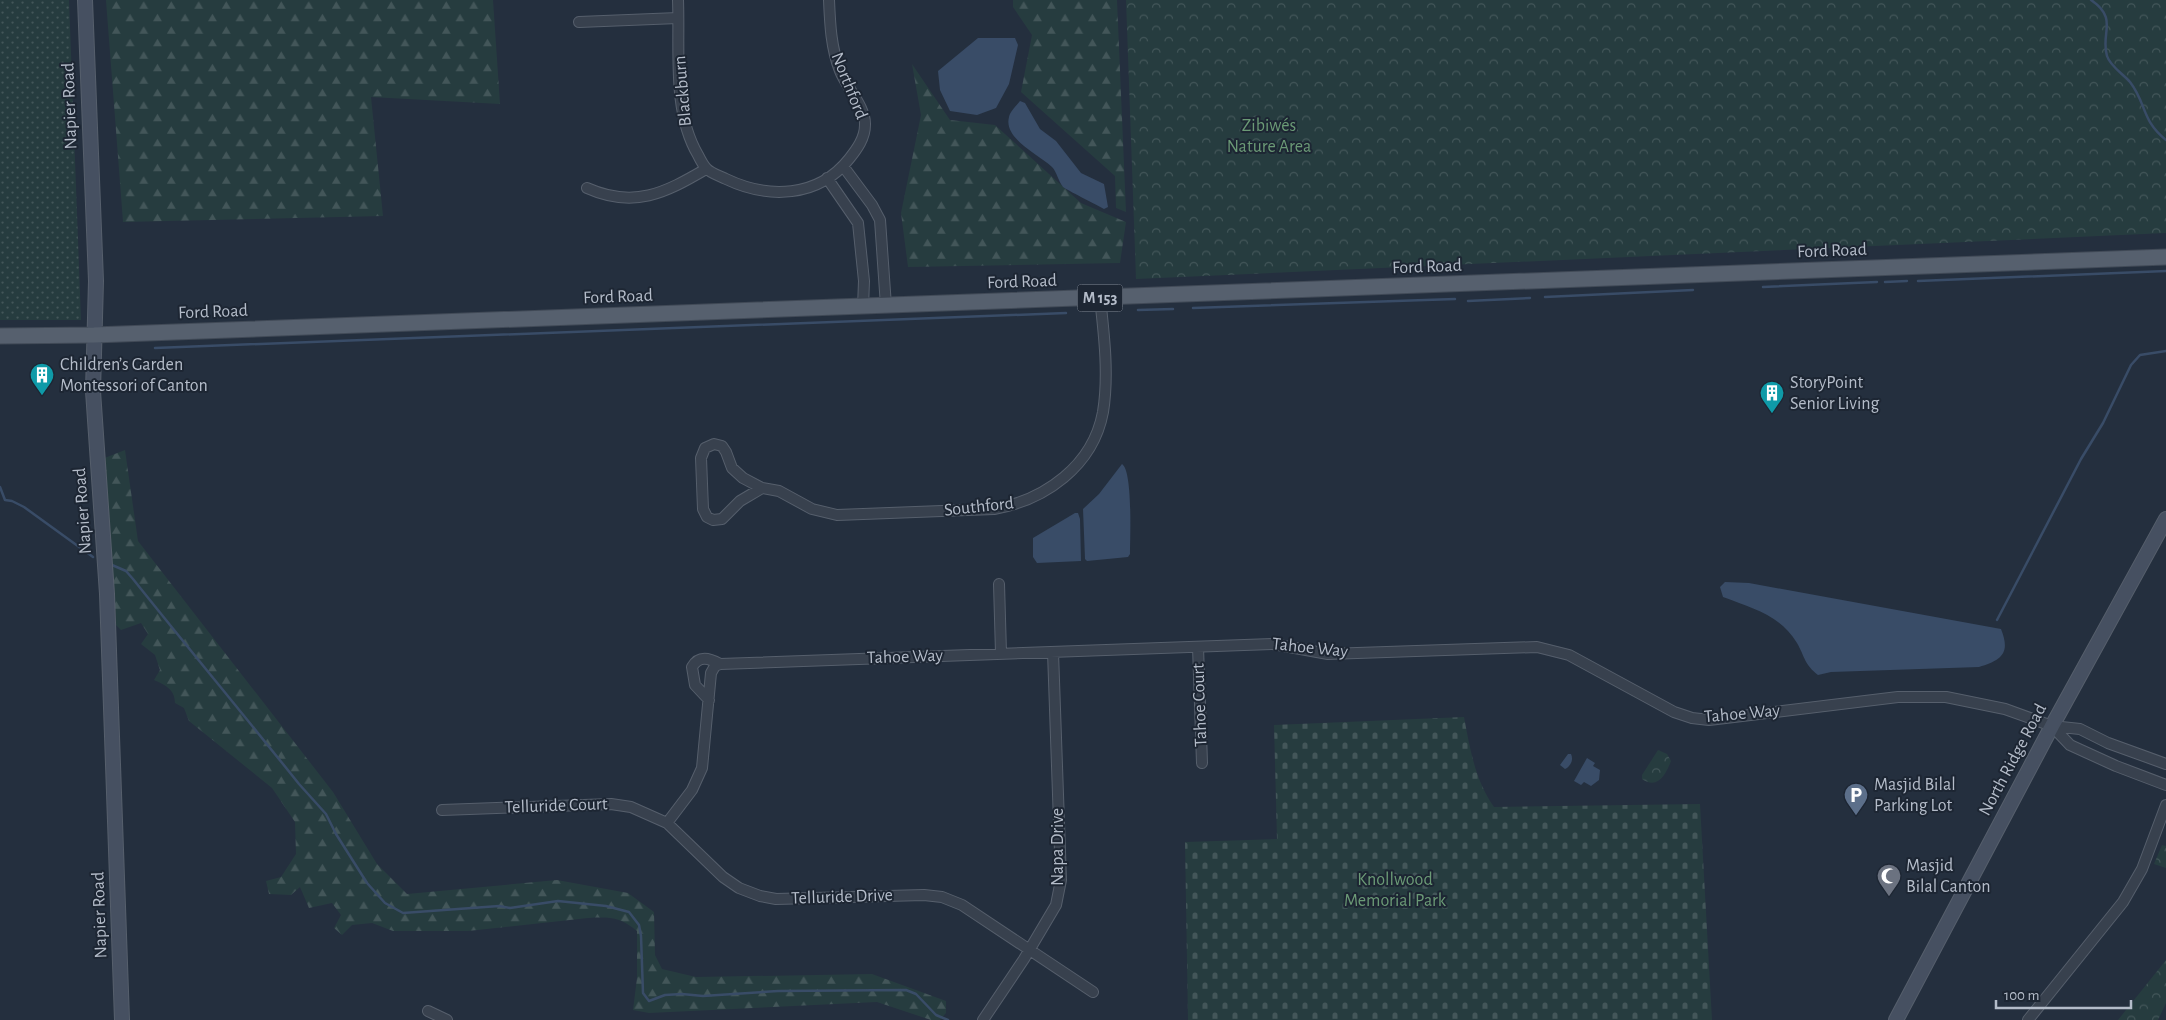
<svg xmlns="http://www.w3.org/2000/svg" width="2166" height="1020" font-family="'Alegreya Sans',sans-serif">
	<style>
		.grass { fill: url(#grass-dots) }
		.forest { fill: url(#forest-firs) }
		.cemetery { fill: url(#cemetery-stones) }
		.park { fill: url(#park-crowns) }
		.water { fill: #394c67 }
		.lines { fill: none; stroke-linecap: round; stroke-linejoin: round }
		.stream { stroke: #394c67; stroke-width: 2.5 }
		.street-casing { stroke: #565f6c; stroke-width: 12 }
		.secondary-casing { stroke: #565f6c; stroke-width: 16 }
		.primary-casing { stroke: #414a57; stroke-width: 17 }
		.street { stroke: #38414e; stroke-width: 10 }
		.secondary { stroke: #465061; stroke-width: 14 }
		.primary { stroke: #56606e; stroke-width: 15 }
		.labels { text-anchor: middle; dominant-baseline: central; stroke-width: 4; stroke-linejoin: round; paint-order: stroke }
		.shield { fill: #1d2633; stroke: #878f9c; stroke-width: 1 }
		.shield-label { font-size: 16px; font-weight: bold; fill: #b4bcc9 }
		.street-label { font-size: 18px; fill: #b4bcc9; stroke: #1d2633 }
		.park-label { font-size: 18px; fill: #6b9a76; stroke: #1d2633 }
		.poi-label { font-size: 18px; fill: #b4bcc9; stroke: #1d2633; text-anchor: start }
	</style>
	<defs>
		<pattern id="grass-dots" width="8" height="8" patternUnits="userSpaceOnUse" patternTransform="scale(1.25)"><rect width="8" height="8" fill="#263c3f"/><path d="M2 2h.1M6 6h.1" fill="none" stroke="#435659" stroke-width="1.8" stroke-linecap="round"/></pattern>
		<pattern id="forest-firs" width="22" height="20" patternUnits="userSpaceOnUse" patternTransform="scale(1.25)"><rect width="22" height="20" fill="#263c3f"/><path d="M5 1l3.5 6h-7zM16 11l3.5 6h-7z" fill="#435659"/></pattern>
		<pattern id="cemetery-stones" width="16" height="16" patternUnits="userSpaceOnUse" patternTransform="scale(1.25)"><rect width="16" height="16" fill="#263c3f"/><path d="M2 7V4a2 2 0 0 1 4 0v3zM10 15v-3a2 2 0 0 1 4 0v3z" fill="#435659"/></pattern>
		<pattern id="park-crowns" width="20" height="18" patternUnits="userSpaceOnUse" patternTransform="scale(1.25)"><rect width="20" height="18" fill="#263c3f"/><path d="M2 6a3 3 0 1 1 6 0M12 15a3 3 0 1 1 6 0" fill="none" stroke="#435659"/></pattern>
	</defs>
	<rect width="100%" height="100%" fill="#242f3e"/>
	<path class="grass" d="M0 0H69L81 320H0Z"/>
	<path class="forest" d="M106 0H493L500 104 371 97 383 216 123 222Z
		M1013 0H1117L1126 212 1116 208 1115 176 1021 92 1032 35 1013 7Z
		M912 64 950 120 995 125 1081 203 1126 222 1120 263 908 267 901 213 921 115Z
		M125 450 138 541 333 792 377 864 407 894 557 880 628 893 654 912 655 955 662 969 696 977 872 974 946 1001V1013L940 1020H931L877 1002 649 1013 633 1010 637 978V931C620 917 610 917 588 918L468 931H393L372 923 352 925 342 935 334 928 341 915 332 903 309 908 300 887 291 895 269 894 266 881 281 877 296 854 295 822 272 788 189 721 184 708 175 703C175 689 165 685 154 680L160 670 155 655 141 644 148 634 141 623 121 630 116 625 109 517 102 459Z"/>
	<path class="cemetery" d="M1464 717C1470 749 1475 780 1494 807L1700 804 1712 1020H1188L1185 842 1277 839 1274 725Z"/>
	<path class="park" d="M1126 0H2166V233L1136 279Z
		M1658 750 1667 754 1671 761C1666 774 1658 790 1642 779V775Z
		M2162 845 2166 846V868L2154 864Z
		M2166 960V1003L2158 1020H2118Z"/>
	<path class="water" d="M978 38H1015L1018 45 1009 84 996 108 977 115 950 111 940 90 938 71Z
		M1020 101 1025 103 1040 129 1056 141 1081 173 1104 184 1108 207 1104 209C1099 206 1065 189 1063 187 1058 181 1057 172 1052 167 1040 155 1003 139 1009 117 1010 111 1017 105 1020 101Z
		M1122 464C1133 471 1130 539 1130 554L1128 557 1087 561 1085 559 1083 509 1099 494Z
		M1075 513H1078L1080 519 1081 561 1037 563 1033 557V538Z
		M1725 582 1749 583 2001 629C2011 654 2001 660 1979 667L1831 672 1818 675C1804 664 1805 657 1797 643 1780 615 1752 608 1723 597L1720 587Z
		M1568 754H1571C1574 760 1570 767 1565 769L1560 765Z
		M1587 758 1595 763 1593 766 1600 770 1599 780 1591 786 1584 782 1581 785 1574 781Z"/>
	<g class="lines">
		<path class="stream" d="M2091 0C2119 19 2100 33 2107 56 2110 66 2123 74 2130 82 2147 104 2141 120 2166 140
			M1918 281 2166 271
			M1885 282 1907 281
			M1763 287 1877 282
			M1545 297 1693 290
			M1468 301 1530 298
			M1193 308 1455 299
			M1138 310 1173 309
			M155 348 1066 313
			M0 487 5 500 12 501 24 507 93 557
			M112 565 126 571 133 579C188 648 244 715 299 784L326 814 336 834 367 883 385 903 403 913 499 906 510 908 558 901 606 906 629 912 639 925 641 936 643 993 649 1001 665 995 682 994 703 996 778 991 906 990 916 994 936 1015 948 1020
			M1997 620 2081 459 2103 423 2131 365 2140 355 2166 351"/>
		<defs>
			<path id="street" d="M678 0C680 50 672 111 698 155 700 159 703 165 706 168 710 173 720 176 726 179 768 199 818 198 849 159 857 149 865 138 865 125 866 107 846 87 840 71 831 48 830 24 829 0
				M579 22 678 18
				M843 166 872 205 880 220 886 306
				M827 178 858 223 864 281 863 307
				M587 188C634 209 665 193 706 169
				M762 488 740 501 722 519 713 520 707 517 703 509 701 458 705 448 714 444 722 446 726 452 732 468 743 478 762 488 779 491 812 509 837 515 994 509C1045 500 1093 466 1103 412 1109 375 1104 334 1100 298
				M999 584 1001 653
				M1198 647 1202 763
				M709 700 695 685 692 667C699 655 709 658 720 664
				M2052 726 2070 745 2116 766 2166 785
				M442 810 611 804 631 807 667 823 723 877 739 888 760 896 776 899 924 895 942 897 962 905 1093 992
				M667 823 692 790 702 768 711 673 715 666 720 664 1273 644 1328 654 1537 647 1569 655 1674 712 1692 718 1709 720 1898 697H1946L2005 709 2052 726 2080 729 2108 743 2166 764
				M428 1011 447 1020
				M983 1020 1024 959 1056 905 1061 880 1053 652
				M2028 1020 2123 902 2142 869 2166 805"/>
			<path id="secondary" d="M85 0 96 281 93 391 107 594 122 1020
				M1896 1020 2052 726 2166 519"/>
			<path id="primary" d="M0 336 94 335 2166 257"/>
		</defs>
		<use href="#street" class="street-casing"/>
		<use href="#secondary" class="secondary-casing"/>
		<use href="#primary" class="primary-casing"/>
		<use href="#street" class="street"/>
		<use href="#secondary" class="secondary"/>
		<use href="#primary" class="primary"/>
	</g>
	<defs>
		<symbol id="building-pin" viewBox="-11 -11 22 30"><path d="M0 17L-7.5 6A9.5 9.5 0 1 1 7.5 6Z" fill="#0f9aa8" stroke="#1d2633"/><path d="M-4-6H4V6H1V3H-1V6H-4ZM-2.5-4.3h1.7v1.8h-1.7ZM.8-4.3h1.7v1.8H.8ZM-2.5-1h1.7V.8h-1.7ZM.8-1h1.7V.8H.8Z" fill="#fff"/></symbol>
		<symbol id="parking-pin" viewBox="-11 -11 22 30"><path d="M0 17L-7.5 6A9.5 9.5 0 1 1 7.5 6Z" fill="#5c6f8a" stroke="#1d2633"/><path d="M-3.5-5.5H1a3.5 3.5 0 0 1 0 7H-1V5.5H-3.5ZM-1-3.4V-.6H.8a1.4 1.4 0 0 0 0-2.8Z" fill="#fff"/></symbol>
		<symbol id="mosque-pin" viewBox="-11 -11 22 30"><path d="M0 17L-7.5 6A9.5 9.5 0 1 1 7.5 6Z" fill="#6b7280" stroke="#1d2633"/><path d="M3.5-4.9A6 6 0 1 0 3.5 4.9A5 5 0 1 1 3.5-4.9Z" fill="#fff"/></symbol>
	</defs>
	<g fill-rule="evenodd">
		<use href="#building-pin" x="28" y="361" width="28" height="38"/>
		<use href="#building-pin" x="1758" y="379" width="28" height="38"/>
		<use href="#parking-pin" x="1842" y="781" width="28" height="38"/>
		<use href="#mosque-pin" x="1875" y="862" width="28" height="38"/>
	</g>
	<g class="labels">
		<rect class="shield" x="1077.5" y="284.5" width="45" height="27" rx="4"/>
		<g class="shield-label">
			<text x="1100" y="298">M 153</text>
		</g>
		<g class="street-label">
			<text transform="translate(849 86) rotate(68)">Northford</text>
			<text transform="translate(683 91) rotate(-95)">Blackburn</text>
			<text transform="translate(70 106) rotate(-92)">Napier Road</text>
			<text transform="translate(1832 251) rotate(-2)">Ford Road</text>
			<text transform="translate(1427 267) rotate(-2)">Ford Road</text>
			<text transform="translate(1022 282) rotate(-2)">Ford Road</text>
			<text transform="translate(618 297) rotate(-2)">Ford Road</text>
			<text transform="translate(213 312) rotate(-2)">Ford Road</text>
			<text transform="translate(979 507) rotate(-6)">Southford</text>
			<text transform="translate(83 511) rotate(-94)">Napier Road</text>
			<text transform="translate(1310 648) rotate(6)">Tahoe Way</text>
			<text transform="translate(905 657) rotate(-2)">Tahoe Way</text>
			<text transform="translate(1200 705) rotate(-92)">Tahoe Court</text>
			<text transform="translate(1742 714) rotate(-5)">Tahoe Way</text>
			<text transform="translate(2013 760) rotate(-62)">North Ridge Road</text>
			<text transform="translate(556 806) rotate(-2)">Telluride Court</text>
			<text transform="translate(1058 847) rotate(-90)">Napa Drive</text>
			<text transform="translate(842 897) rotate(-2)">Telluride Drive</text>
			<text transform="translate(100 915) rotate(-92)">Napier Road</text>
		</g>
		<g class="park-label">
			<text x="1269" y="126">Zibiwés<tspan x="1269" dy="21">Nature Area</tspan></text>
			<text x="1395" y="880">Knollwood<tspan x="1395" dy="21">Memorial Park</tspan></text>
		</g>
		<g class="poi-label">
			<text x="60" y="365">Children’s Garden<tspan x="60" dy="21">Montessori of Canton</tspan></text>
			<text x="1790" y="383">StoryPoint<tspan x="1790" dy="21">Senior Living</tspan></text>
			<text x="1874" y="785">Masjid Bilal<tspan x="1874" dy="21">Parking Lot</tspan></text>
			<text x="1906" y="866">Masjid<tspan x="1906" dy="21">Bilal Canton</tspan></text>
		</g>
	</g>
	<path d="M1996 1000v8h135v-8" fill="none" stroke="#b4bcc9" stroke-width="2.5"/>
	<text x="2004" y="1000" font-size="15" fill="#b4bcc9" stroke="#1d2633" stroke-width="4" paint-order="stroke">100 m</text>
</svg>
